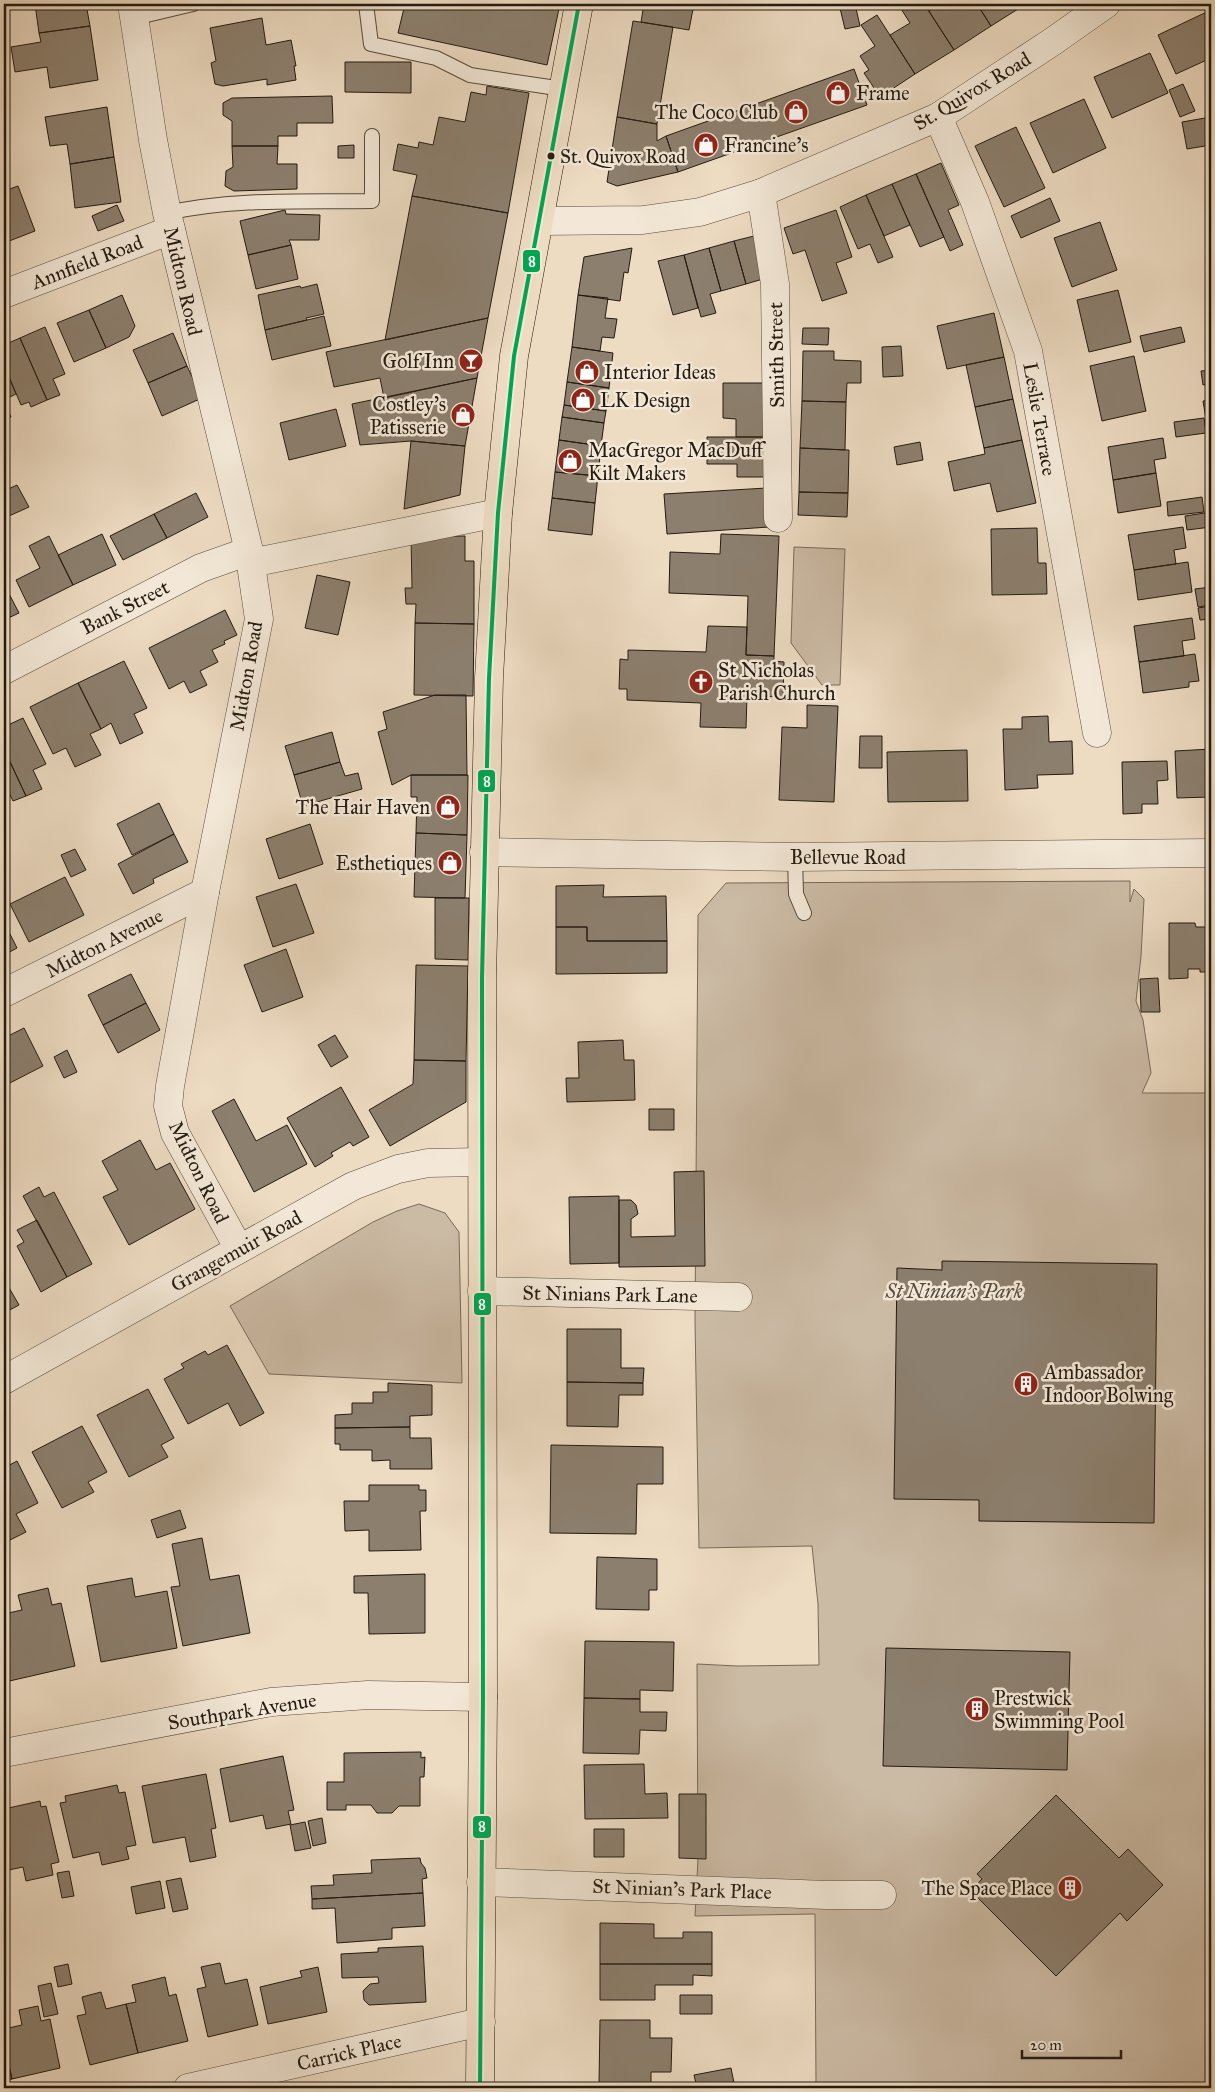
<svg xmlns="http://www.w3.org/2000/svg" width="1215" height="2092" font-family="'IM FELL Great Primer',serif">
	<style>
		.green { fill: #cbbaa4; stroke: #776a5b }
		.building { fill: #8c7f6e; stroke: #231b12 }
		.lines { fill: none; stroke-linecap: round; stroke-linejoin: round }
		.service-casing { stroke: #564b3e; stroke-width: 16 }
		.minor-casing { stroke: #564b3e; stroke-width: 29 }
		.tertiary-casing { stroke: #564b3e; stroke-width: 29 }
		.primary-casing { stroke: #231b12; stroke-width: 29 }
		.service { stroke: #f3e8d7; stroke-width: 14 }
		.minor { stroke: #f3e8d7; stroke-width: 28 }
		.tertiary { stroke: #f3e8d7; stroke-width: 28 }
		.primary { stroke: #eddbc2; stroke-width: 28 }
		.bus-1-casing { stroke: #f3e8d7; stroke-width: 8 }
		.bus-1 { stroke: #00a651; stroke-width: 4 }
		.bus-dot { fill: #231b12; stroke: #f3e8d7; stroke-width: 2 }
		.labels { text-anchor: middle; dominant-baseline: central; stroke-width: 5; stroke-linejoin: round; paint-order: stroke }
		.bus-label { font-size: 19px; fill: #231b12; stroke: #f3e8d7; text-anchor: start }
		.street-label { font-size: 20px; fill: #231b12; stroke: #f3e8d7 }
		.poi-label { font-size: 20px; fill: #231b12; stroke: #f3e8d7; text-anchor: start }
		.park-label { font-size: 20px; font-style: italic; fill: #554b3e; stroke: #f3e8d7 }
		.line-badge { stroke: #f3e8d7; stroke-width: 2 }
		.badge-label { font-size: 14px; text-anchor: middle; font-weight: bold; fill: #fff }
	</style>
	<rect width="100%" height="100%" fill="#eddbc2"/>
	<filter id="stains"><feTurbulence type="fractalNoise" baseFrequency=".004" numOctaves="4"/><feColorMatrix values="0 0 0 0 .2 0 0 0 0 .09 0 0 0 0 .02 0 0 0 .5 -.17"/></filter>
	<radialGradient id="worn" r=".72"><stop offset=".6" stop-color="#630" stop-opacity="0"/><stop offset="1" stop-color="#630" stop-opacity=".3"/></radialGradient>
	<path class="green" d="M794 547 845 549 840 685H822L791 643Z
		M1130 881V902L1134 889 1144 899 1141 956 1136 1001 1143 1020 1151 1073 1142 1093H1211V2088H816L815 1914 695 1916 698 1859 697 1664 737 1666 819 1665 818 1604 812 1546 699 1548 695 1321 698 915 726 883Z
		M419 1204 445 1213 459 1232 462 1383 269 1374 230 1306 373 1222 397 1211Z"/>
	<path class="building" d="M35 4H86L90 26 39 33Z
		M405 4H560L547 65 398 33Z
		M644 4H694L689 30 641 22Z
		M839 4H855L860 26 845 29Z
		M898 4H924L954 50 915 74 890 35 910 23Z
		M940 4H977L991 26 954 50 929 11Z
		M977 4H1026L991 26Z
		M1211 10V58L1176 74 1158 35Z
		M877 15 915 74 880 97 864 73 869 70 860 56 875 46 861 25Z
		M262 18 266 45 291 40 296 66H294L296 80 267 85V79L223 86 215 84 211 63 216 61 210 28Z
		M633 21 673 27 657 124 617 117Z
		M90 26 98 80 50 88 47 67 15 72 11 47 41 42 39 33Z
		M1150 53 1168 93 1112 118 1094 77Z
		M345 62H411V93L345 92Z
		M854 69 867 105 678 172 666 136Z
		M1183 84 1195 111 1180 117 1169 90Z
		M487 86 529 93 508 213 412 196 417 175 393 170 398 144 418 148 419 142 433 145 439 117 465 122 471 92 486 95Z
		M332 96 333 123H297V136H278V146H232V121L223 115V103L232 98Z
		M1084 99 1106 148 1053 173 1030 123Z
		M107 107 114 157 70 164 67 144 50 146 45 117Z
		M617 117 657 124V141L666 136 678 172 617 186 607 182Z
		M1211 117V145L1187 149 1182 122Z
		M1016 127 1045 188 1004 207 975 146Z
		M354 145V158H338V146Z
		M232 146H278L277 164H297V189L234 191 225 186 226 171 233 167Z
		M114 157 121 202 75 208 70 164Z
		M941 163 959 205 948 210 963 245 950 251 916 174Z
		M916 174 944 237 920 247 892 184Z
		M892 184 910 225 884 236 866 195Z
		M18 186 35 231 4 243V191Z
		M866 195 893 257 878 263 870 244 858 249 840 207Z
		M412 196 508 213 488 318 385 340Z
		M1050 198 1060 221 1021 238 1011 216Z
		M117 205 124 221 98 231 92 216Z
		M285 210 286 214 320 215 319 240H289L291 245 248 255 240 221Z
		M836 210 852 257 836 263 847 293 822 301 805 250 793 254 784 228Z
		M1100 222 1117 270 1072 287 1054 238Z
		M762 234 773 276 746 284 734 241Z
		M734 241 746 284 721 291 709 248Z
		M291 245 298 279 256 289 248 255Z
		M632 248 628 273 624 272 620 301 578 295 584 257Z
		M709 248 721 291 710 294 716 313 701 317 684 255Z
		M684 255 698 308 673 315 658 261Z
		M317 284 324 314 306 318 307 320 265 330 258 295 300 286 301 288Z
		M1118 290 1131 342 1089 352 1077 300Z
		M122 295 135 326 129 337 106 348 89 310Z
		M578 295 608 298 605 318 617 319 614 338 602 337 600 351 572 347Z
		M89 310 106 348 74 362 57 323Z
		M994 313 1004 357 947 369 937 326Z
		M324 316 331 346 272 360 265 330Z
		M488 318 477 378 384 398 380 378 334 387 326 352Z
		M45 327 65 374 53 379 60 395 47 400 20 338Z
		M1181 327 1185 342 1144 352 1140 336Z
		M803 328H829L828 345 802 344Z
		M173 333 187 366 148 383 133 350Z
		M20 338 47 400 31 407 29 402 21 405 4 365V345Z
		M901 346 903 376 883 377 882 347Z
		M572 347 613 353 609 388 567 382Z
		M803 351H834V360L861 361V383H847L846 402 802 401Z
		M1134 356 1146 411 1102 421 1090 366Z
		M1004 357 1013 399 975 407 966 365Z
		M4 365 16 394 4 400Z
		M187 366 202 398 162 416 148 383Z
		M1211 370V383L1203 385 1201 371Z
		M477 378 465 446 411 441 360 445 352 404Z
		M567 382 609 388 606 411 564 405Z
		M723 383H767V437H736V419L723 418Z
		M1013 399 1022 440 984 448 975 407Z
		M4 400 11 417 4 420Z
		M1211 400V419H1206L1203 401Z
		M802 401 846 402 845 450 800 448Z
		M564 405 606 411 604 423 562 417Z
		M336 409 346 446 289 460 280 423Z
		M562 417 604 423 601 446 559 440Z
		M1204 418 1206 433 1176 437 1174 422Z
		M707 437H767V477H737V464H707Z
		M1163 438 1166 458 1154 460 1156 473 1113 480 1108 447Z
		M559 440 601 446 598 476 555 472Z
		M1022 440 1036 503 997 512 990 483 954 491 948 462 985 454 984 448Z
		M411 441 465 446 460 495 404 509Z
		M920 442 923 460 897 465 894 447Z
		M800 448 849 450 848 493 799 492Z
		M555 472 598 476 595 503 552 498Z
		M1156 473 1161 506 1118 513 1113 480Z
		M17 485 29 507 9 516 4 505V491Z
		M767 488 769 527 667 534 664 494Z
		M799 492 848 493 847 517 798 515Z
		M196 493 208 517 167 538 154 514Z
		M1202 497 1204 512 1168 516 1167 502Z
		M552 498 595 503 592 535 548 530Z
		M1211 512V527L1187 530 1185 516Z
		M154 514 167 538 123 560 110 536Z
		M1183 527 1186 548 1174 550 1176 564 1134 570 1128 535Z
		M1037 528 1038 563H1046L1047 594 992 595 991 529Z
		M102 534 116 565 73 585 58 555Z
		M721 534 779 536 774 656 746 655 748 596 669 593 670 552 720 554Z
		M49 536 73 585 29 607 16 580 40 568 29 546Z
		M465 536V561H474V624L415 623 416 604H406L405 588H412L411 537Z
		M1188 562 1192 592 1138 600 1134 570Z
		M317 575 350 582 338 635 305 628Z
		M5 586 19 613 4 620V587Z
		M1211 587V605L1198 607 1195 589Z
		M1211 606V619L1200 620 1198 608Z
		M225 610 237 635 224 641 225 644 212 650 218 662 200 671 207 685 190 693 184 681 169 689 149 648Z
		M1192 618 1195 639 1182 641 1184 656 1139 662 1134 626Z
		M415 623 474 624 473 696 414 695Z
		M708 626 747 627 746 655 774 656V661L784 662 783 697 747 696 746 728 700 727 701 703 627 700V689H619L620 659 628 660V650L706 652Z
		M1195 654 1199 681 1189 682V687L1143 693 1139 662Z
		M124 661 147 708 134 714 143 733 120 744 111 723 101 729 78 683Z
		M78 683 101 729 90 734 101 755 75 767 66 748 53 754 30 707Z
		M435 695H466L467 775H411L392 785 378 732 387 729 383 712Z
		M807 705 838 706 834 802 779 800 782 727 807 728Z
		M1048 716 1049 742 1072 741 1073 774 1037 775 1038 788 1005 790 1003 729H1022V717Z
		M23 718 46 764 33 770 42 789 26 796 4 749V727Z
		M332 732 340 762 294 775 285 746Z
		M860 736H882V768H859Z
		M4 749 26 796 13 801 5 785H4Z
		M1211 749V797L1177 798 1175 751Z
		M967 750 968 801 888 802 887 752Z
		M1167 761 1168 780 1157 781 1158 804H1142V813L1123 814 1122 762Z
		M340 762 345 776 358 773 362 789 303 806 294 775Z
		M411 775H468L467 835 416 833 417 797H411Z
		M159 803 174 834 132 855 117 824Z
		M310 824 323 864 279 879 266 839Z
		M416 833 467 835 465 898 414 897Z
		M174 834 188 862 153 879 154 883 133 894 118 864Z
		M75 849 86 870 71 877 61 855Z
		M65 877 84 915 29 942 10 904Z
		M296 884 314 933 273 947 256 897Z
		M604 885 603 897 666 896 667 941H587V927H556V886Z
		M435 898H469L468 960 435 959Z
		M4 922 17 948 4 955Z
		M1169 923H1195L1196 927H1211V972H1200V969H1188V978L1169 979Z
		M556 927H587V941H667V973L556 974Z
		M286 949 303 997 262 1012 244 965Z
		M416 965 468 966 466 1061 414 1060Z
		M131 974 146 1003 103 1025 88 995Z
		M1158 978 1160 1012H1141L1140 979Z
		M146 1003 160 1030 118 1053 103 1025Z
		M24 1028 43 1066 4 1086V1038Z
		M335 1035 348 1057 331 1067 318 1045Z
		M623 1040 624 1060H634L635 1100 567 1102 566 1078H579L578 1042Z
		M67 1050 77 1072 64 1078 54 1057Z
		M414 1060 466 1061V1102L390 1146 369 1110 413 1084Z
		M341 1087 369 1137 353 1146 350 1142 331 1153 333 1156 315 1167 287 1118Z
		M234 1099 256 1141 287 1125 307 1164 254 1192 212 1111Z
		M649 1109H674V1130H649Z
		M140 1140 156 1170 170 1163 195 1209 129 1245 103 1197 118 1190 102 1161Z
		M704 1171 705 1266 619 1267V1200H631L636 1205 638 1214 631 1219V1237L675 1236 674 1172Z
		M39 1187 44 1197 54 1192 92 1264 67 1277 23 1196Z
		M619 1196V1263L570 1264 569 1197Z
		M37 1220 67 1277 41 1292 17 1246 24 1242 17 1230Z
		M942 1261 1157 1264 1154 1523 979 1521V1500L894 1499 897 1268 942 1270Z
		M4 1279 19 1305 4 1313Z
		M567 1329H621V1368H644L643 1383 567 1382Z
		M227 1345 264 1413 240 1426 228 1403 188 1424 164 1379 184 1368 181 1364 205 1351 208 1355Z
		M567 1382 643 1383V1395H619L618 1427 567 1426Z
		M388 1383 432 1385V1415L410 1416V1427L335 1428V1415L352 1414V1403H373V1392H388Z
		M148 1389 174 1438 161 1445 168 1457 129 1477 97 1415Z
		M82 1426 107 1472 88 1482 94 1492 62 1508 32 1452Z
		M410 1427V1438H431L432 1469H390V1460L372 1461V1450H340V1444H335V1428Z
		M551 1445 663 1447V1484H637L636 1534 550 1533Z
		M17 1461 38 1503 16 1514 26 1532 10 1540 4 1529V1468Z
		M369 1485H419V1490H426V1511H420L421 1550 369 1551V1530L345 1531 344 1501H369Z
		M180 1510 186 1528 157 1538 151 1520Z
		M202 1538 210 1580 239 1575 250 1633 183 1646 171 1587 180 1586 172 1544Z
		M597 1557 657 1559V1590H649V1610L596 1609Z
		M425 1574V1633L369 1634 368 1593H354V1576Z
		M132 1578 135 1597 167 1591 177 1648 101 1662 87 1586Z
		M48 1588 52 1605 61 1603 75 1666 5 1682 4 1614 22 1610 18 1595Z
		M585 1641 674 1642 673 1691 640 1690V1699L584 1698Z
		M886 1648 1070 1652 1067 1770 883 1766Z
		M584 1698 640 1699V1712H667L666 1731 640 1730 639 1754 583 1753Z
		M421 1752V1758L425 1757 424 1777H420V1806H399L392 1813H377L371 1805H346V1810H327V1782H344V1753Z
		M283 1756 294 1810 288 1811 291 1824 266 1829 263 1815 230 1822 220 1769Z
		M644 1764 645 1794 667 1793 668 1818 585 1819 584 1765Z
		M206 1774 216 1828 211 1829 216 1857 190 1862 185 1837 153 1843 142 1786Z
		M117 1785 119 1793 125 1792 136 1845 126 1847 129 1859 102 1865 99 1852 73 1858 60 1803 66 1802 65 1796Z
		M679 1794H706V1859L679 1858Z
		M1056 1795 1119 1858 1128 1849 1163 1885 1127 1921 1120 1913 1056 1976 977 1897 983 1891 977 1884 982 1879 977 1874Z
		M40 1801 41 1807 46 1806 59 1862 51 1864 53 1875 26 1881 23 1867 4 1871V1809Z
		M322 1818 326 1843 313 1846 308 1821Z
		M305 1822 311 1848 295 1851 290 1825Z
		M594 1829H624V1857H594Z
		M420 1858 421 1863 425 1868 427 1878 422 1879 423 1893 312 1899 311 1886 334 1885 333 1875 372 1873 371 1860Z
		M69 1871 74 1896 62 1898 57 1873Z
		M181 1878 188 1909 173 1912 166 1881Z
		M160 1881 165 1908 136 1914 131 1887Z
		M423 1893 425 1926 392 1928V1939L337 1943 335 1908 312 1909V1899Z
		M600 1923 654 1924V1938H683V1932H712V1964H600Z
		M423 1946 426 2002 369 2005 364 2000 363 1991 370 1984 379 1983 378 1977 342 1978 341 1954 378 1952V1948Z
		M220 1963 225 1984 247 1979 258 2025 208 2037 197 1989 206 1987 201 1967Z
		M68 1964 72 1984 58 1987 54 1967Z
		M600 1964H712V1976L693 1975V1985H655V2000H600Z
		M318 1967 327 2012 268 2024 260 1987 302 1977 300 1971Z
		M165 1977 169 1996 176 1994 188 2041 138 2053 126 2004 136 2002 132 1985Z
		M51 1983 58 2014 44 2017 38 1986Z
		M101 1992 106 2009 126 2004 138 2053 90 2065 77 2016 86 2014 82 1997Z
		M680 1995H712V2014H680Z
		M38 2006 41 2021 50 2019 60 2068 12 2079 4 2042V2029L22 2025 19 2010Z
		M600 2020H650V2038H672L671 2072H651V2085L599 2084Z
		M4 2042 12 2079 4 2081Z
		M731 2068 734 2083 709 2088H697L694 2075Z"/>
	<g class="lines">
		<defs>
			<path id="service" d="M366 4 371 44 436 58 470 75 563 89
				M134 18 193 4
				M167 213C234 198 304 202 372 201V136
				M795 857 796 894 804 913"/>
			<path id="minor" d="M938 117 975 202 1028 351 1097 733
				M761 193 775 284 778 518
				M4 294 171 230
				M251 563 498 513
				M4 670 201 568 249 551
				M4 993 205 892
				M482 1291 738 1297
				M4 1380 353 1186 398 1169 428 1163 481 1162
				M4 1753 271 1702 368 1695 483 1697
				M481 1882 826 1895H882
				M188 2088 481 2022"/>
			<path id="tertiary" d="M132 4 153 140 167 213 249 551 259 619 205 892 170 1086 168 1106 175 1133 239 1249
				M540 221 643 220 700 212 761 193 938 117 1052 42 1106 4
				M484 852 795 857 1211 853"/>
			<path id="primary" d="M480 2088 483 1697 482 978 489 678 498 513 514 356 579 4"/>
		</defs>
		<use href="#service" class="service-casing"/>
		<use href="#minor" class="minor-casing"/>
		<use href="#tertiary" class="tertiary-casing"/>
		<use href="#primary" class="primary-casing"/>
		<use href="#service" class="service"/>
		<use href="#minor" class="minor"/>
		<use href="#tertiary" class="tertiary"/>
		<use href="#primary" class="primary"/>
		<defs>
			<path id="bus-1" d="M480 2088 483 1697 482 978 489 678 498 513 514 356 579 4"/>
		</defs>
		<use href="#bus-1" class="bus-1-casing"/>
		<use href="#bus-1" class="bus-1"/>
	</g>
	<defs>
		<symbol id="shop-disc" viewBox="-11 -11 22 22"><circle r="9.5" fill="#8f2418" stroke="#f3e8d7"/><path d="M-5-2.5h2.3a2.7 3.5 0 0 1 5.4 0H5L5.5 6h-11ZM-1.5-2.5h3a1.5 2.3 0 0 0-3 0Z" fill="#fff"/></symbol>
		<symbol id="bar-disc" viewBox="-11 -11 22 22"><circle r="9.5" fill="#8f2418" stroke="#f3e8d7"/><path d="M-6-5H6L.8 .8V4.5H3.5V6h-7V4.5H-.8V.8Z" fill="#fff"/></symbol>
		<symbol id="church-disc" viewBox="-11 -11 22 22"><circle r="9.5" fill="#8f2418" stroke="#f3e8d7"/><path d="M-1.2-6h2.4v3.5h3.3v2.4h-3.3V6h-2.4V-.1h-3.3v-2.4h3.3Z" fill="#fff"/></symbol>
		<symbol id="building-disc" viewBox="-11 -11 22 22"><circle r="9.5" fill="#8f2418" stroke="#f3e8d7"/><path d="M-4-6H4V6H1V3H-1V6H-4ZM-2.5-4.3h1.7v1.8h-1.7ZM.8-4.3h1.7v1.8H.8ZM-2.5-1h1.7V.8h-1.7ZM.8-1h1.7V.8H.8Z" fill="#fff"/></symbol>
	</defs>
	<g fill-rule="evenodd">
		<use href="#shop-disc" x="824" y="79" width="28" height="28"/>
		<use href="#shop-disc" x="782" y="98" width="28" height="28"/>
		<use href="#shop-disc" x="692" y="131" width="28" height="28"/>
		<use href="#bar-disc" x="457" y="347" width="28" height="28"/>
		<use href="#shop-disc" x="573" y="358" width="28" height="28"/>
		<use href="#shop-disc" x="569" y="386" width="28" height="28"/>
		<use href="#shop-disc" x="449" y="401" width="28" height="28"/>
		<use href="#shop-disc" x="556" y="447" width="28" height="28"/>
		<use href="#church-disc" x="687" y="668" width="28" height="28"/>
		<use href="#shop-disc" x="434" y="793" width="28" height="28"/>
		<use href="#shop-disc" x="436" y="849" width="28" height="28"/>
		<use href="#building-disc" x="1012" y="1370" width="28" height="28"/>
		<use href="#building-disc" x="963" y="1695" width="28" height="28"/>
		<use href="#building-disc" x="1056" y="1874" width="28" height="28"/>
	</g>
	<circle class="bus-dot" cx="551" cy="156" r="4.5"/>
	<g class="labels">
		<g class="bus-label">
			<text x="560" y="156">St. Quivox Road</text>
		</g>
		<g class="street-label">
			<text transform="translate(972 91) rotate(-31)">St. Quivox Road</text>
			<text transform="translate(87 262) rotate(-21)">Annfield Road</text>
			<text transform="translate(183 281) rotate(77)">Midton Road</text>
			<text transform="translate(776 355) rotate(-91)">Smith Street</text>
			<text transform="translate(1040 419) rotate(80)">Leslie Terrace</text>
			<text transform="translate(125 607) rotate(-27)">Bank Street</text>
			<text transform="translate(246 676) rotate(-80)">Midton Road</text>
			<text x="848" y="857">Bellevue Road</text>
			<text transform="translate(104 943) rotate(-27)">Midton Avenue</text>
			<text transform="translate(199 1172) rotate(64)">Midton Road</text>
			<text transform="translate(236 1251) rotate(-29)">Grangemuir Road</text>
			<text transform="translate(610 1294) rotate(1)">St Ninians Park Lane</text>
			<text transform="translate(242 1711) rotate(-9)">Southpark Avenue</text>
			<text transform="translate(682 1889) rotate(2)">St Ninian's Park Place</text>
			<text transform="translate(349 2052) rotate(-13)">Carrick Place</text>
		</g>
		<g class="poi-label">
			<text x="856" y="93">Frame</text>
			<text x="778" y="112" text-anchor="end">The Coco Club</text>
			<text x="724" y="145">Francine's</text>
			<text x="454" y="361" text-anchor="end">Golf Inn</text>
			<text x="604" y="372">Interior Ideas</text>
			<text x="600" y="400">LK Design</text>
			<text x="446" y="404" text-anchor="end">Costley's<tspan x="446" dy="23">Patisserie</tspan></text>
			<text x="588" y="450">MacGregor MacDuff<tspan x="588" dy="23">Kilt Makers</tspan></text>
			<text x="718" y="670">St Nicholas<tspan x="718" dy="23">Parish Church</tspan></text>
			<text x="430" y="807" text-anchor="end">The Hair Haven</text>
			<text x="432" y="863" text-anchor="end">Esthetiques</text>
			<text x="1044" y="1372">Ambassador<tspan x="1044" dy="23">Indoor Bolwing</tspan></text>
			<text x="994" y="1698">Prestwick<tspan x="994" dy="23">Swimming Pool</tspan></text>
			<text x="1052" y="1888" text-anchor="end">The Space Place</text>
		</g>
		<g class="park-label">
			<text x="954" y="1291">St Ninian's Park</text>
		</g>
	</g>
	<g class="line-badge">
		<rect x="522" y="249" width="19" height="24" rx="5" fill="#00a651"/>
		<rect x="477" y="769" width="19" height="24" rx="5" fill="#00a651"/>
		<rect x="473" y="1292" width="19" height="24" rx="5" fill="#00a651"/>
		<rect x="472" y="1815" width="20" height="24" rx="5" fill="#00a651"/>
	</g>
	<g class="badge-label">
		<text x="532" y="266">8</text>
		<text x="487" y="786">8</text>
		<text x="482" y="1309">8</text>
		<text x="482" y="1831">8</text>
	</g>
	<rect width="1215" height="2092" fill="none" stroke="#eddbc2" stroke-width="20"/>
	<rect x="5" y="5" width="1205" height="2082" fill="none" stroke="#231b12" stroke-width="2.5"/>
	<rect x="10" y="10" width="1195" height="2072" fill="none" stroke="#231b12"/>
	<path d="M1022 2050v8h99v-8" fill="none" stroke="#231b12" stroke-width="2.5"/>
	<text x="1030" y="2050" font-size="15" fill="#231b12" stroke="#f3e8d7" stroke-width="4" paint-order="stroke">20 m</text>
	<rect width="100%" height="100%" filter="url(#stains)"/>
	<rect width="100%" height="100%" fill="url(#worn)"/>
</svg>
